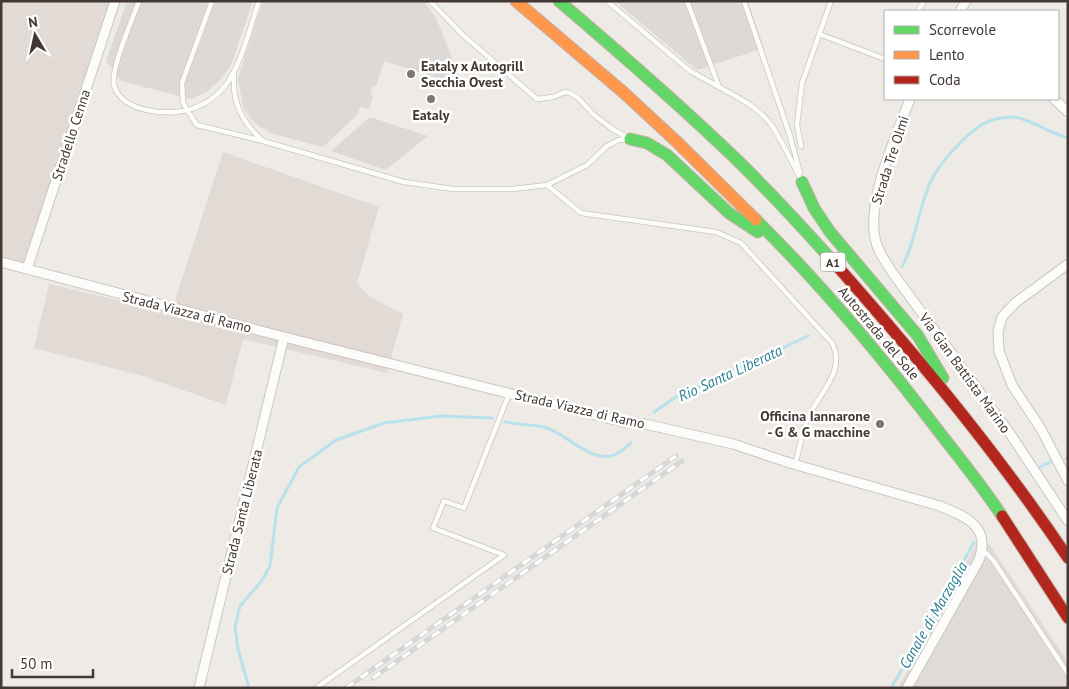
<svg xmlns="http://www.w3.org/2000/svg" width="1069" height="689" font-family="'PT Sans',sans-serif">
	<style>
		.residential { fill: #e2dad4 }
		.industrial { fill: #e1dbd8 }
		.parking { fill: #ddd9d6 }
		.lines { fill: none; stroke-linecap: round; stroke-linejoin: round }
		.stream { stroke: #b8e2ea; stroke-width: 3 }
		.lane-casing { stroke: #cac6c3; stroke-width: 6 }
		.street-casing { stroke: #cac6c3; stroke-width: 11 }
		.fast-casing { stroke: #c4b0a3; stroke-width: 13 }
		.slow-casing { stroke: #c4b0a3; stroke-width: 13 }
		.jam-casing { stroke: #c4b0a3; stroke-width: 13 }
		.lane { stroke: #fcfcfb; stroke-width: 4.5 }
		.street { stroke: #fcfcfb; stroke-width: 9 }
		.fast { stroke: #63d668; stroke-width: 11 }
		.slow { stroke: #ff974d; stroke-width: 11 }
		.jam { stroke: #b3261e; stroke-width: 11 }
		.rail-casing { stroke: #d8d7d7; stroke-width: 5 }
		.rail { stroke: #fff; stroke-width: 3; stroke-dasharray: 9; stroke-linecap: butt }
		.poi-dot { fill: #7e7772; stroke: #fff; stroke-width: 2 }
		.labels { text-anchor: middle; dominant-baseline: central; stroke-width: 5; stroke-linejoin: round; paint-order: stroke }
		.shield { fill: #fff; stroke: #7b7471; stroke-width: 1 }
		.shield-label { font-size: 12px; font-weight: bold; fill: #423934 }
		.poi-label { font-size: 14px; font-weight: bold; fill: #423934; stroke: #fff; text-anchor: start }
		.street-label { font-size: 14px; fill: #423934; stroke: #fff }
		.water-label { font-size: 15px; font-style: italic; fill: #2e8091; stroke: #fff }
	</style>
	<rect width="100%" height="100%" fill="#eeeae6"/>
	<path class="residential" d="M1 1H114L25 265 1 260Z
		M223 152 379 207 357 283 370 297 403 314 387 373 243 339 226 405 143 376 34 348 49 284 171 313Z"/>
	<path class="industrial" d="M977 543 990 545 1068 662V688H898Z"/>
	<path class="parking" d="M127 1H253L231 65 220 80 206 92 191 99 121 81 106 61Z
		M263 1H424L437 20 463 86 384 61 376 86 373 85 370 95 373 96 369 109 360 107 358 114 323 147 273 134 260 127 250 118 243 107 238 78Z
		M615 1H748L764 48 697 70Z
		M370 117 428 136 386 170 331 151Z"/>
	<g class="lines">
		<path class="stream" d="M902 267C916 241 918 210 930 183 938 165 962 139 977 128 987 120 1002 117 1014 117 1025 118 1054 134 1068 138
			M654 412 683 392 706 384 729 371 749 364 808 336
			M505 422C519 425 535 424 547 428 568 435 595 467 618 453 623 450 627 446 631 443
			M1066 459H1068
			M1040 467 1050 462
			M249 688 238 649 235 627 240 606 261 582 270 566 277 508 299 467 336 440 384 423 441 416 492 418
			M891 688 933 617 974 542"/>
		<defs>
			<path id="lane" d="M139 1C133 18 110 70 114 85 121 113 172 117 194 108 206 104 217 96 225 86 241 66 250 27 259 1
				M212 1 182 83 183 102 187 110 197 125 263 141 404 182 453 189H513L547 185 587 165 607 146 619 140 628 139
				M430 1 463 35 537 99 553 97 565 92 570 93 578 98 594 115 611 128 628 138
				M607 1 690 71 719 87
				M687 1 719 87C739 98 762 109 774 129 784 145 792 162 800 178
				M744 1 790 136 800 173
				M918 11 924 1
				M819 34 885 59
				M234 75C232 102 242 122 262 140
				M801 146 797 125 802 83 831 1
				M547 185 581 213 716 232 741 243 832 343C847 372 817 395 807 420 802 434 799 450 795 465
				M983 550 993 560 1068 674
				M316 688 504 555 433 528 444 501 464 508 509 394"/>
			<path id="street" d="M960 11 966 1
				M910 99C896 136 867 199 875 238 877 251 886 262 892 272L1011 435 1068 521
				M1054 99 1068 112
				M1 262 284 337 623 422 645 424 733 444 793 464 940 506C966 517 991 526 979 560L907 688
				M1068 264 1015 303 1002 317 998 332 999 351 1012 385 1041 429 1068 481
				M27 269 115 1
				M199 688 284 337"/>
			<path id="fast" d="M559 1C619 52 679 104 736 159 771 193 805 230 838 267
				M630 139 647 143 667 155 729 213 758 232
				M802 182 814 208 830 232 918 336 943 378
				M756 220C823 286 883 358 940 433 961 460 983 487 1002 516"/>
			<path id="slow" d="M516 1 623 92 677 142 756 220"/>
			<path id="jam" d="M838 267C920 360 999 455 1068 558
				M1002 516 1068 618"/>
		</defs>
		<use href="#lane" class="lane-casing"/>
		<use href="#street" class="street-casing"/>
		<use href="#fast" class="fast-casing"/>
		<use href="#slow" class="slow-casing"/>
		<use href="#jam" class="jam-casing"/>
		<use href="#lane" class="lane"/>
		<use href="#street" class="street"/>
		<use href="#fast" class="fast"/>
		<use href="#slow" class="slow"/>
		<use href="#jam" class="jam"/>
		<defs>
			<path id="rail" d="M373 678 682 461
				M346 688 676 456"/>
		</defs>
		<use href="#rail" class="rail-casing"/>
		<use href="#rail" class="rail"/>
	</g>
	<g class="poi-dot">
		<circle cx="411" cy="74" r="5"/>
		<circle cx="431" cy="99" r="5"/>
		<circle cx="880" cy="424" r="5"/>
	</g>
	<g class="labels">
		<rect class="shield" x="820.5" y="252.5" width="25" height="19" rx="4"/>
		<g class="shield-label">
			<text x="833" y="262">A1</text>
		</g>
		<g class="poi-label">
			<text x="421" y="66">Eataly x Autogrill<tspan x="421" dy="16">Secchia Ovest</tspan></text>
			<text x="431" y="115" text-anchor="middle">Eataly</text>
			<text x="870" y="416" text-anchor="end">Officina Iannarone<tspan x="870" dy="16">- G &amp; G macchine</tspan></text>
		</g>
		<g class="street-label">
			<text transform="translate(71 135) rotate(-72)">Stradello Cenna</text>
			<text transform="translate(890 160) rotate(-72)">Strada Tre Olmi</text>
			<text transform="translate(187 312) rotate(14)">Strada Viazza di Ramo</text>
			<text transform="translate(879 333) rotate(50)">Autostrada del Sole</text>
			<text transform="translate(965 373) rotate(54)">Via Gian Battista Marino</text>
			<text transform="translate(580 409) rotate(13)">Strada Viazza di Ramo</text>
			<text transform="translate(242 512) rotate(-76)">Strada Santa Liberata</text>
		</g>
		<g class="water-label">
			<text transform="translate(730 373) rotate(-25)">Rio Santa Liberata</text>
			<text transform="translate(933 615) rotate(-60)">Canale di Marzaglia</text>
		</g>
	</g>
	<rect width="1069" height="689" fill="none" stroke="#423934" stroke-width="5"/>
	<rect x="884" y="10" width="175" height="90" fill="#ffffff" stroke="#b3b0ae"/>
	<rect x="894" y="26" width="25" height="8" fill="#63d668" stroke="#b3b0ae"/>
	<text x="929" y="35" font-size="15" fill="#423934">Scorrevole</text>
	<rect x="894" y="51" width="25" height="8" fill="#ff974d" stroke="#b3b0ae"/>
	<text x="929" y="60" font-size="15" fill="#423934">Lento</text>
	<rect x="894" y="76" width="25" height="8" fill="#b3261e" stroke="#b3b0ae"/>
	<text x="929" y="85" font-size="15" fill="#423934">Coda</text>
	<g transform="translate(35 35) rotate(351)" stroke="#ffffff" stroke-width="4" paint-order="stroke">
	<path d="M0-4L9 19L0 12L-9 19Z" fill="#423934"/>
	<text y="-8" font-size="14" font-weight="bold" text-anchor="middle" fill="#423934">N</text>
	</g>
	<path d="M12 669v8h81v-8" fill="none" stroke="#423934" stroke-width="2.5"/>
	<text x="20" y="669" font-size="15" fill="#423934" stroke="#ffffff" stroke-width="4" paint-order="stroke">50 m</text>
</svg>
